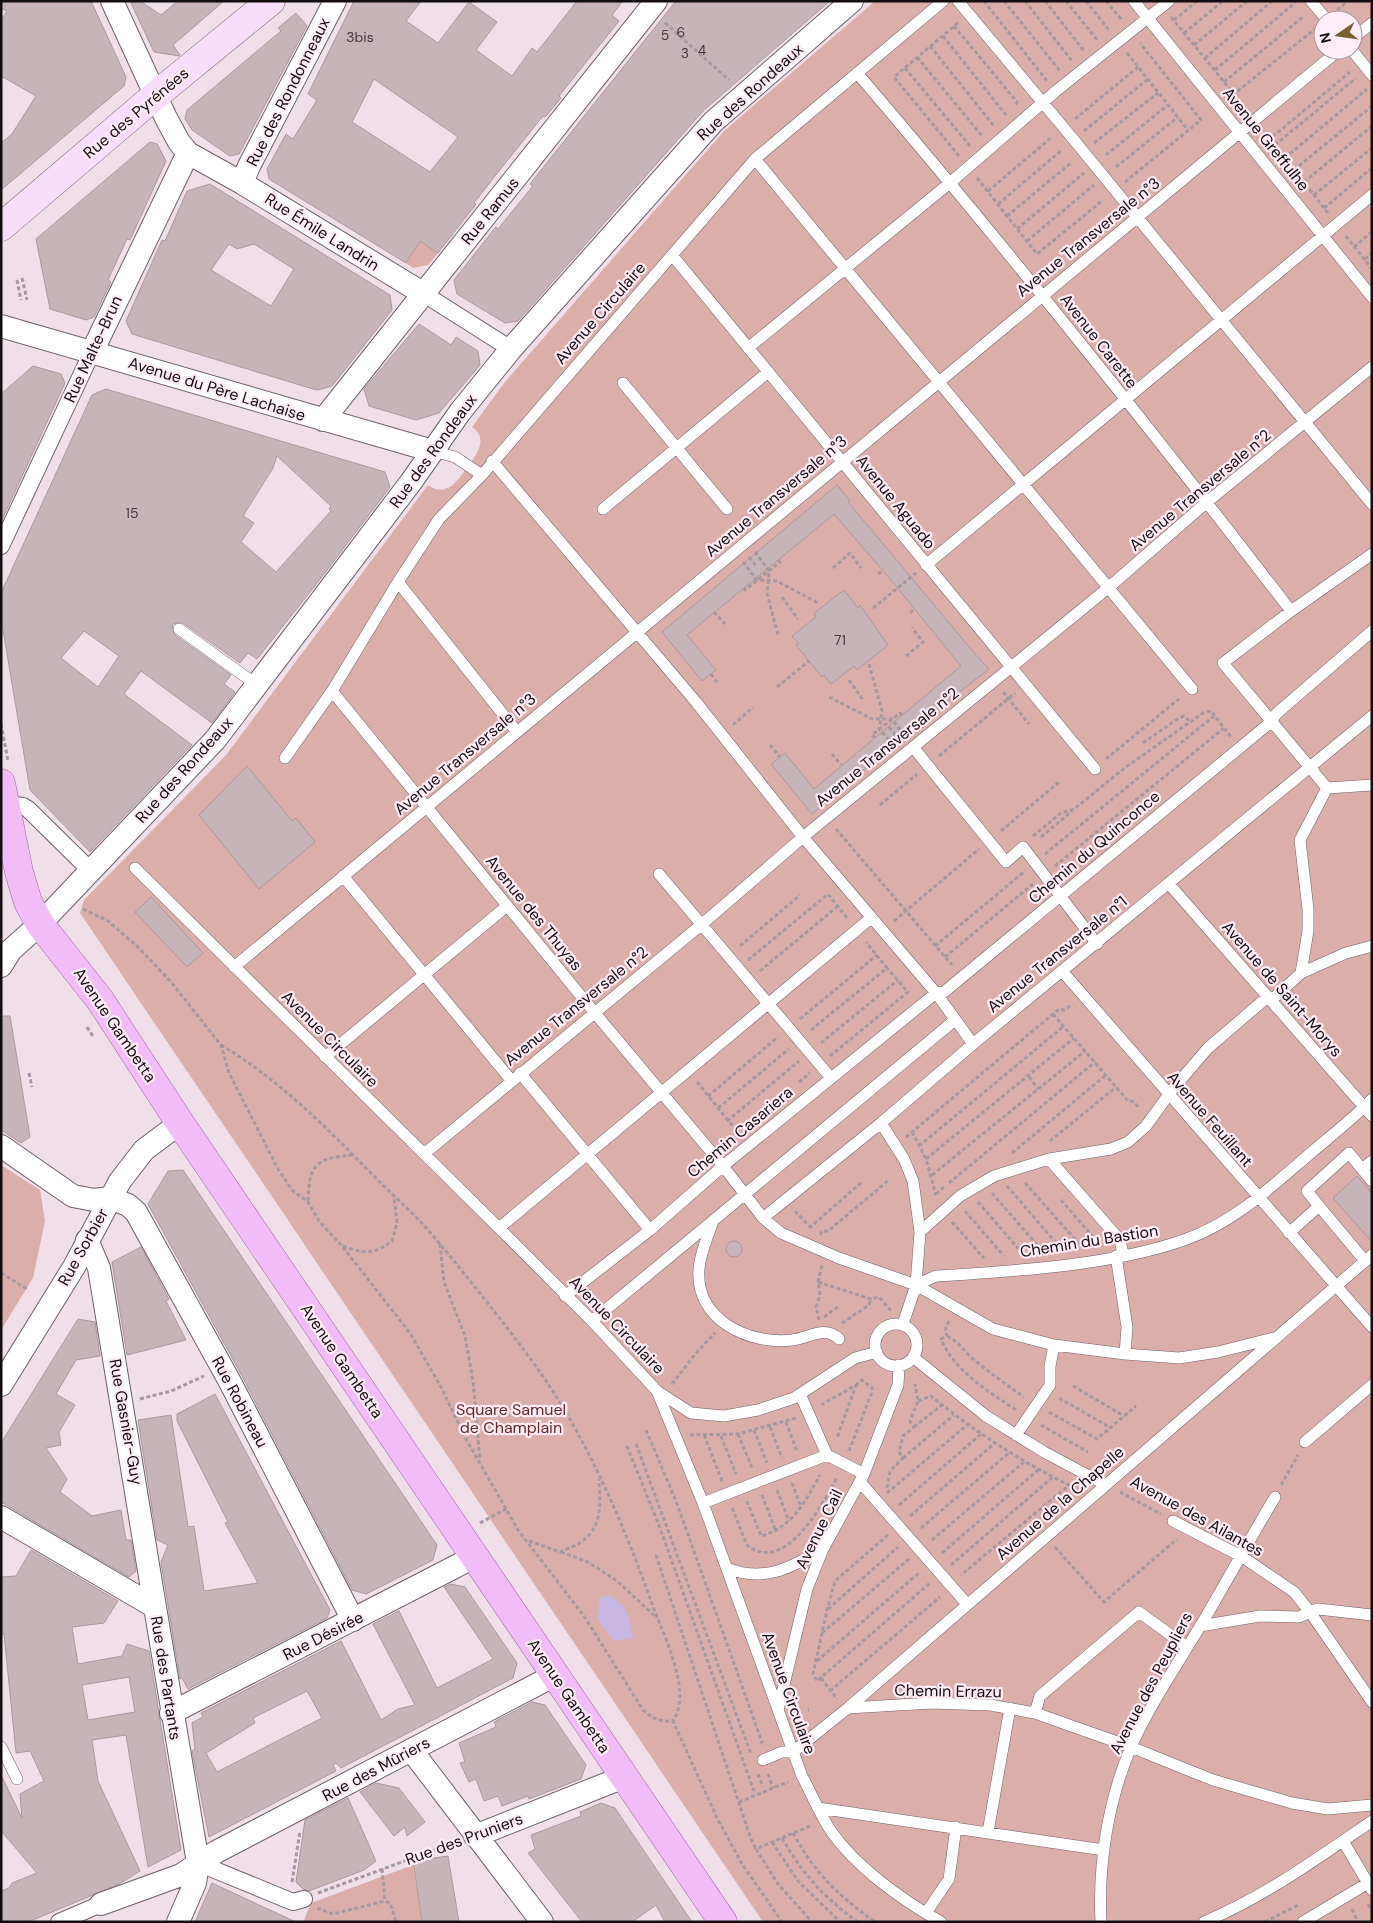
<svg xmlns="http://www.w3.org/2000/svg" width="1373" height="1923" font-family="'DM Sans',sans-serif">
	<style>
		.green { fill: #dbaeaa; fill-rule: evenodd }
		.water { fill: #c7b6e2 }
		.building { fill: #c7b4b8; stroke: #aa989c; fill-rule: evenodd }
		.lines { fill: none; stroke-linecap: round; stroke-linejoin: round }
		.service-casing { stroke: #6e6068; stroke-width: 12 }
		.pedestrian-casing { stroke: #6e6068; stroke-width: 18 }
		.minor-casing { stroke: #6e6068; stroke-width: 24 }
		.secondary-casing { stroke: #6e6068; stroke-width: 29 }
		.primary-casing { stroke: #9d62a3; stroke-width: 29 }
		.path { stroke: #a5979f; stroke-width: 3; stroke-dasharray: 4 2.5; stroke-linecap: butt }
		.service { stroke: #fff; stroke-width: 11 }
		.pedestrian { stroke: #fff; stroke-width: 16 }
		.minor { stroke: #fff; stroke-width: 22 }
		.secondary { stroke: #f8defb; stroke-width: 28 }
		.primary { stroke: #f1bcf7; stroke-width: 28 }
		.labels { text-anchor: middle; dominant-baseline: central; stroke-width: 4.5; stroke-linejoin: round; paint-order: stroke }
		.number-label { font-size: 14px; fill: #40373a }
		.street-label { font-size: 16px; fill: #130d10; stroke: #feecf6 }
		.park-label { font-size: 16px; fill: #692827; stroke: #feecf6 }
	</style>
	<rect width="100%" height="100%" fill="#f0dfe9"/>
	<path class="green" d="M875 1H1372V1922H763L80 913 84 900 226 755 428 485C445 498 457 482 465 470L471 475 478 466 472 461C479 450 487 438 472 427L505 382 724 131ZM1323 20H1353V50H1323Z
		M420 241 438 253 428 265 413 268 406 263Z
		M1 1165 40 1190 45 1221 33 1278 1 1330Z
		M413 1865 422 1922H303L311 1903Z"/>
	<path class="water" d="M608 1595C627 1604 630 1619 633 1638L614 1641 597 1619 600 1598Z"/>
	<path class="building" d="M1 1H91L126 77 124 86 1 190V143L12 134 36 96 1 76V21L7 11 1 8Z
		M130 1H140L161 15 178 1H224L173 45 180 55 179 56 154 52Z
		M354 1H421L406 21 438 43 469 2 497 22 476 50 512 76 532 48 537 52 577 1H623L612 15 619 21 559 96 561 98 552 109 545 117 543 116 495 176 474 203 476 204 473 208 438 253 420 241 406 263 269 179 267 169 286 134 293 139 317 100 308 94ZM374 79 458 137 430 172 352 122Z
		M676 1H830L703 111 518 321 505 323 457 294 454 280 496 227 498 229 533 186 530 184Z
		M296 13 307 26 239 154 230 156 192 130 185 119 187 110 281 31 278 28Z
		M150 142 157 144 166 161 130 240 127 239 108 280 111 282 94 317 86 320 50 309 36 239Z
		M210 184 390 295 392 310 332 386 318 390 313 389 132 334 126 321 162 240 165 241 187 191ZM229 244 237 249 254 244 294 269 271 306 211 270Z
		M419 324 451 345 456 337 478 351 480 365 439 413 416 420 369 406 364 389Z
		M33 366 61 374 65 383 1 522V394Z
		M106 389 385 472 390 487 321 578 257 659 248 653 240 663 183 623 179 622 173 624 172 629 175 635 231 675 224 684 235 692 212 723 141 671 124 694 192 745 90 852 30 790 1 618V593L92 395ZM277 456 331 506 329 509 331 511 276 572 241 542 254 523 243 516 273 468ZM84 631 119 656 98 687 61 658Z
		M837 485 850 501 848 502 975 654 989 669 908 732 812 814 771 764 785 753 814 789 961 666 891 580 834 514 687 635 716 670 702 681 662 632Z
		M844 590 858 608 860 605 888 645 857 670 854 666 831 684 824 675 822 677 796 645 799 644 792 636 816 617 814 613Z
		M247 766 292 821 296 818 315 842 259 889 199 815Z
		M151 897 203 953 187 967 135 912Z
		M1 1016H10L30 1137 21 1143 1 1130Z
		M183 1170 437 1545 433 1560 366 1594 352 1590 242 1376 148 1204 168 1171Z
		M1357 1176 1372 1193V1242L1333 1198Z
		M726 1249a8 8 0 1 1 16 0a8 8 0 1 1-16 0Z
		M141 1247 169 1299 166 1301 186 1340 127 1355 112 1262Z
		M78 1319 95 1322 100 1356 76 1360 56 1394 75 1405 59 1432 61 1445 46 1448 67 1479 60 1492 92 1516 121 1510 126 1540H131L136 1571 129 1577 1 1502V1443Z
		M215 1394 330 1610 327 1618 188 1689 182 1678 180 1679 161 1562 168 1545 157 1540 138 1420 171 1415 188 1527 194 1526 204 1591 258 1583 225 1523 228 1522 177 1421V1414Z
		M31 1550 118 1601 104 1623 72 1627 78 1664 122 1656 127 1644 149 1651 181 1850 148 1867 126 1735 92 1740 98 1781 140 1871 119 1884 28 1922H1V1891L9 1888 12 1883 37 1873 1 1831 2 1777 22 1818 20 1794 44 1781 30 1751 16 1753 4 1634H1V1577L16 1576ZM129 1677 135 1712 88 1720 82 1685Z
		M451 1584 465 1587 517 1663 513 1678 341 1768 336 1763 333 1765 336 1771 209 1837 192 1751 195 1749 192 1723 203 1717 201 1713 341 1641 381 1720 398 1709 415 1705 373 1624 399 1611 437 1688 493 1659 444 1587ZM307 1691 322 1718 217 1772 206 1753 255 1723 253 1718Z
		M532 1702 545 1705 586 1765 581 1779 529 1799 528 1796 502 1806 498 1796 484 1801 476 1779 469 1782 460 1763 465 1762 459 1743 496 1727 494 1722Z
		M376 1783 399 1788 425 1822 407 1836 405 1827 394 1836 360 1792Z
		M348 1798 376 1861 364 1870 309 1891 303 1889 296 1882 305 1820Z
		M601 1803 615 1808 692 1922H665L656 1905 632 1922H582L528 1853 535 1849 531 1835 581 1816 580 1812Z
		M448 1856 459 1922H422L413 1861Z
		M212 1883 259 1905 296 1922H195Z"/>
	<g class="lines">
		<defs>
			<path id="service" d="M958 1 1074 140 1372 504
				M1134 1 1372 297
				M1311 1 1327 20
				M1353 38 1372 23
				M1352 50 1372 75
				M857 73C1007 248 1150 428 1291 611
				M755 159 1192 689
				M672 255 1095 769
				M748 348 951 182 1056 91 1169 1
				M623 383 727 509
				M433 451 455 457 482 475
				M492 461 696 702 803 837 936 993 973 1044
				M603 509 768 372
				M926 565 1372 195
				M398 582 517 732
				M179 629 257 685
				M332 691 398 582 439 519 482 475 755 159 943 1
				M913 747 1006 862 1023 847 1097 944
				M285 758 332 691 594 1012 723 1166 763 1218 781 1233 839 1258 916 1285 993 1329 1054 1345 1125 1354 1179 1358 1218 1352 1274 1338
				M1327 788 1223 663 1291 611 1372 554
				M1327 788 1372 785
				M135 868 499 1228 592 1321 657 1391 703 1503 802 1776C811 1793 819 1812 829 1828 854 1866 902 1900 941 1922
				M659 874 831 1078
				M343 876 511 1080
				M1169 884 1372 1116
				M234 967 1339 50
				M1062 971 1372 1327
				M1301 973 1308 931V909L1300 840 1327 788
				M325 1057 507 906
				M520 1073 650 1230
				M881 1123 904 1159 913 1181 920 1232 916 1285 903 1324
				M424 1154 701 925 803 837 1108 588 1207 502 1372 367
				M1049 1159 1120 1240 1123 1254
				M1362 1169 1372 1181
				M1319 1206 1365 1261
				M763 1218 881 1123 973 1044 1372 716
				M713 1221C708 1236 700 1253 699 1269 695 1320 749 1345 792 1340 809 1338 825 1325 839 1339
				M499 1228 871 918
				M920 1232 960 1196 994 1176 1049 1159 1111 1149 1128 1142 1146 1126 1172 1090 1208 1048 1264 1000 1275 997 1301 973 1346 953 1372 946
				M1289 1233 1319 1206 1307 1191 1349 1153 1362 1169 1372 1161
				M1116 1256 1127 1327 1125 1354
				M916 1285 936 1276C1015 1271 1109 1266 1184 1240 1234 1223 1273 1185 1312 1152 1332 1135 1354 1118 1372 1099
				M565 1296 650 1230 723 1166 936 993 944 992 1271 722 1276 714 1372 631
				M592 1321 955 1020
				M875 1345a21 21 0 1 1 42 0a21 21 0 1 1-42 0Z
				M913 1357 986 1416 1044 1452 1106 1485
				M657 1391 691 1413 724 1416 758 1410 794 1398 855 1358 877 1352
				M1016 1435 1050 1385V1366L1054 1345
				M1305 1442 1372 1385
				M827 1455 864 1474
				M860 1482 967 1604
				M703 1503 827 1455 800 1394
				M1173 1521 1241 1556 1294 1592 1310 1612 1318 1609 1372 1615
				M727 1568C763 1583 791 1568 823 1549
				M1200 1626 1260 1616 1299 1617 1310 1612 1372 1702
				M848 1708 932 1703 990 1705 1035 1713 1131 1747 1213 1780 1292 1803 1328 1809 1372 1805
				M778 1710 807 1589 823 1549 864 1474 898 1385 899 1365
				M1035 1713 1040 1696 1139 1612 1187 1647
				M1 1747 17 1779
				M763 1760 782 1752H793L848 1708 1372 1255
				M818 1808 1104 1850
				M988 1832 1010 1708
				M1343 1841 1372 1890
				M926 1913 949 1879 956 1827
				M1101 1922C1098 1864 1108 1801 1131 1747 1149 1706 1178 1663 1201 1625 1226 1582 1250 1539 1275 1497
				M1204 1922C1264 1897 1318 1858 1372 1821
				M1303 1922 1368 1883"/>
			<path id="pedestrian" d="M424 294 511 349
				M1 546 92 352
				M5 804 23 806 28 809 90 870
				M198 1863 293 1902 304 1899
				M59 1922 101 1904"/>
			<path id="minor" d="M112 1 166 118 179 142 188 153 242 183 424 294
				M242 183 249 166 335 1
				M1 326 433 451
				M92 352 188 153
				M323 420 656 1
				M1 966 11 950 40 924 215 740 411 482 460 412 511 349 713 122 852 1
				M1 1146 73 1196 94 1200 110 1198
				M110 1198 128 1205 136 1212 230 1382 353 1620
				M87 1240 99 1268 155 1607
				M1 1385 74 1267 120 1181 144 1150 180 1123
				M1 1517 155 1607 198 1863 195 1883 178 1922
				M171 1713 474 1557
				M412 1751 542 1922
				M475 1836 624 1777
				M101 1904 181 1875 216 1852 555 1675"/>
			<path id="secondary" d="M1 227 156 95 271 1"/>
			<path id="primary" d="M1 783 19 872 28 902 40 924 100 1000 180 1123 723 1922"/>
		</defs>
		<use href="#service" class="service-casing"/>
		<use href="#pedestrian" class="pedestrian-casing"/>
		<use href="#minor" class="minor-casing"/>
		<use href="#secondary" class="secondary-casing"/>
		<use href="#primary" class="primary-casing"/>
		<path class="path" d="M984 1 1047 81
			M1004 1 1060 71
			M1025 1 1072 61
			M1045 1 1084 51
			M1066 1 1097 40
			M1086 1 1109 30
			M1106 1 1122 20
			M1337 10 1348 1
			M1171 17 1234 94 1315 29
			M1174 20 1197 1
			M665 23 729 80
			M958 23 894 77 959 156
			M954 26 1017 102 1015 105
			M1184 33 1223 1
			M943 36 1006 115
			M1194 45 1247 1
			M930 46 994 126
			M1127 53 1188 130
			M917 57 982 136
			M1205 58 1272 1
			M905 68 970 146
			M1215 70 1296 2
			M1224 82 1304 16
			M1075 119 1138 67
			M1084 131 1148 79
			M1094 143 1158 93
			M1275 145 1356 78
			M1106 155 1168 105
			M1285 158 1367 89
			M1116 167 1178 117
			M1294 170 1372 106
			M977 178 1037 254 1103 200
			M1125 182 1201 120 1140 43
			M1304 182 1372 126
			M988 191 1052 137
			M1314 195 1372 148
			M998 204 1062 150
			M1324 208 1372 168
			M1328 213 1270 139 1350 72
			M1007 216 1072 162
			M1017 229 1084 173
			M1346 236 1372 269
			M1027 241 1094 185
			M1354 247 1372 232
			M1365 259 1372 253
			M22 278 27 300
			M17 280 21 300
			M755 552 769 571 767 593 778 635
			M749 557 757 567
			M743 562 757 580 777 581 818 603
			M833 568 850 553 861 568
			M878 574 882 571
			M744 588 745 590 780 562 777 559
			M782 597 798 619
			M873 608 916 573
			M714 612 725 624
			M910 613 914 609
			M906 656 923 642 912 628
			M869 664 882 711 879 729 893 744
			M711 674 718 684
			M849 680 863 700
			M777 687 809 661
			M1003 692 1029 724
			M829 697 872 719H892L904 735
			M1 724 8 761
			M733 725 753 707
			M889 727 900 740
			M875 738 872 735 900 713 902 715
			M1143 743 1179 718 1184 716 1191 722
			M770 745 780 757
			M832 754 841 765
			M939 756 1015 693
			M1106 759 1180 698
			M880 805 917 774
			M836 829 952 965
			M1001 831 1059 782
			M1033 836 1061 813 1074 809 1126 767 1203 713 1211 711 1231 737
			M1041 837 1072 811
			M1045 854 1214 716
			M1055 866 1224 728
			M83 909 108 921 138 947 171 982 221 1045 229 1073 278 1169 293 1191 308 1202 319 1221 342 1246 410 1333 441 1387 466 1439 518 1530 584 1616 643 1710C653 1719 659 1722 673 1721L717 1818 742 1864 782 1922
			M894 921 979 849
			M740 946 800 895
			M935 946 1025 871
			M945 957 1033 884
			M748 960 828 894 848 919
			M760 971 838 906
			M1053 1014 1128 1101H1132L1140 1108
			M800 1019 877 955
			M87 1027 94 1038
			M811 1030 887 968 866 942
			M821 1043 898 980
			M221 1045C278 1079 325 1126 371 1173 384 1187 398 1199 411 1212 436 1237 457 1265 479 1292 512 1334 546 1376 572 1423 606 1483 632 1547 655 1612 666 1640 692 1693 673 1721
			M830 1056 908 992 887 968
			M29 1073 32 1087
			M1029 1077 1038 1089
			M697 1082 740 1135
			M799 1082 810 1073
			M708 1096 778 1037
			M718 1108 789 1049
			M727 1121 799 1061
			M912 1132 926 1159 936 1195
			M906 1137 1059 1009 1064 1010 1071 1005
			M1050 1141 1116 1087
			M919 1146 1064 1026
			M1012 1153 1106 1075
			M926 1159 1074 1038
			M932 1175 1085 1051
			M949 1183 1095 1062
			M1025 1183 1082 1247
			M1007 1186 1063 1251
			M992 1193 1044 1253
			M936 1194 944 1187
			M1061 1200 1099 1244
			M308 1201C309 1163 317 1158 354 1155
			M978 1202 1024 1255
			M795 1211 810 1227
			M965 1211 1004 1256
			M952 1222 984 1258
			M809 1228 861 1183
			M820 1235 822 1231H828L889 1180
			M440 1244 444 1282 465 1336 473 1381 480 1460
			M343 1246C365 1254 373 1255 392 1241L397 1223 394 1196
			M1 1273 27 1289
			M818 1282 871 1299 879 1297 891 1311
			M824 1317 839 1306
			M819 1320 816 1307 820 1295 818 1282 822 1265
			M949 1321 945 1330 947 1336 941 1339C955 1372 987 1390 1016 1410
			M842 1323 869 1305 871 1299
			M947 1336C959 1342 964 1351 973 1359 990 1373 1007 1385 1024 1397
			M672 1384 696 1353 715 1333
			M1073 1386 1124 1416
			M1059 1398 1111 1428
			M140 1399 171 1391 204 1376
			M918 1401 931 1396C974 1431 1020 1461 1069 1485L961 1575
			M821 1405 856 1385 837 1438
			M1049 1412 1097 1439 1136 1406
			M786 1422 797 1452
			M1041 1425 1088 1452
			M770 1427 782 1458
			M914 1427 942 1405
			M646 1430 676 1501 762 1742 760 1743
			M754 1430 767 1463
			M738 1434 752 1468
			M690 1435 738 1434 796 1418
			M704 1435 722 1481
			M721 1436 736 1474
			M636 1444 751 1754
			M627 1446 660 1528 754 1791
			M849 1451 872 1392V1388L862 1380 856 1385
			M903 1458 954 1415
			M792 1483 801 1507
			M1281 1485 1298 1455
			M887 1488 890 1471 903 1458 899 1452 903 1436 914 1427 910 1421 918 1401 915 1384
			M777 1490 789 1521
			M1120 1492 1161 1514
			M887 1493 967 1425
			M762 1495 776 1532
			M747 1501 761 1536C793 1527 804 1503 820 1475
			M899 1505 981 1434
			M732 1508 747 1545C784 1576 824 1503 837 1477
			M910 1516 995 1443
			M480 1523 506 1509
			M921 1528 1010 1452
			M888 1535 835 1581 827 1610 813 1674 817 1681 930 1583
			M932 1540 1025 1461
			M529 1541 560 1552C568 1548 579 1545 585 1539 603 1524 600 1500 599 1479
			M1055 1547 1104 1602 1177 1539
			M561 1552 588 1562 617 1581 657 1618
			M942 1553 1038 1470
			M656 1555 751 1839 756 1849
			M951 1565 1053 1477
			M828 1609 898 1547
			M822 1633 909 1559
			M817 1661 920 1572
			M821 1678 837 1699
			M830 1691 940 1597
			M808 1710H809
			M758 1774 763 1787
			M768 1774 773 1788
			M739 1802 788 1782
			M810 1826 756 1849 778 1884 812 1922
			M793 1833C815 1874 838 1895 875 1922
			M782 1838C801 1872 826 1900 858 1922
			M772 1842 798 1881 840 1922
			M382 1869 385 1901
			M292 1882 300 1831
			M318 1893 456 1842
			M1368 1904 1372 1912
			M317 1908 333 1914 385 1901 390 1903 396 1922
			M1352 1909 1358 1922
			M1265 1922 1298 1905"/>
		<use href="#service" class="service"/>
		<use href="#pedestrian" class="pedestrian"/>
		<use href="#minor" class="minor"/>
		<use href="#secondary" class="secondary"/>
		<use href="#primary" class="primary"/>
	</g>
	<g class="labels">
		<g class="number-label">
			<text x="681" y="32">6</text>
			<text x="665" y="35">5</text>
			<text x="360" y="37">3bis</text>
			<text x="702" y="50">4</text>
			<text x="685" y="53">3</text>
			<text x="132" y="513">15</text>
			<text x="840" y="640">71</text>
		</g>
		<g class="street-label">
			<text transform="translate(288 92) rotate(-63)">Rue des Rondonneaux</text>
			<text transform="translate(750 92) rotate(-42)">Rue des Rondeaux</text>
			<text transform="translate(136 113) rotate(-40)">Rue des Pyrénées</text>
			<text transform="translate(1266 139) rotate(51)">Avenue Greffulhe</text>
			<text transform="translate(490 211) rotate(-51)">Rue Ramus</text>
			<text transform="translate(322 232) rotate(32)">Rue Émile Landrin</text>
			<text transform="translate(1088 237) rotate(-39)">Avenue Transversale n°3</text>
			<text transform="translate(600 313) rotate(-49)">Avenue Circulaire</text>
			<text transform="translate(1099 341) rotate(52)">Avenue Carette</text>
			<text transform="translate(93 349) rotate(-65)">Rue Malte-Brun</text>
			<text transform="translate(217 389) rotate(17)">Avenue du Père Lachaise</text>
			<text transform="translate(433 451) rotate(-54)">Rue des Rondeaux</text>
			<text transform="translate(1200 490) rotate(-40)">Avenue Transversale n°2</text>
			<text transform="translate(776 496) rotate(-40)">Avenue Transversale n°3</text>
			<text transform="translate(896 502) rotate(51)">Avenue Aguado</text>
			<text transform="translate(887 747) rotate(-39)">Avenue Transversale n°2</text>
			<text transform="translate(465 754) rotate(-40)">Avenue Transversale n°3</text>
			<text transform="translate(184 770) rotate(-48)">Rue des Rondeaux</text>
			<text transform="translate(1094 847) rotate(-40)">Chemin du Quinconce</text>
			<text transform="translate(534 913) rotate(51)">Avenue des Thuyas</text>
			<text transform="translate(1057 954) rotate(-39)">Avenue Transversale n°1</text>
			<text transform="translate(1282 989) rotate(49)">Avenue de Saint-Morys</text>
			<text transform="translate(576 1006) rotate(-39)">Avenue Transversale n°2</text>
			<text transform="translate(115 1025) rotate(56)">Avenue Gambetta</text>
			<text transform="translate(330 1039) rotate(45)">Avenue Circulaire</text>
			<text transform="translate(1210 1119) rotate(49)">Avenue Feuillant</text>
			<text transform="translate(740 1132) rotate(-40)">Chemin Casariera</text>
			<text transform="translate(1089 1241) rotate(-9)">Chemin du Bastion</text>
			<text transform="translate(83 1247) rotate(-61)">Rue Sorbier</text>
			<text transform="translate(617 1325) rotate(46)">Avenue Circulaire</text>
			<text transform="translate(342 1361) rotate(56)">Avenue Gambetta</text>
			<text transform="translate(240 1402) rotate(62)">Rue Robineau</text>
			<text transform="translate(126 1422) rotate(80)">Rue Gasnier-Guy</text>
			<text transform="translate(1060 1503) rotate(-41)">Avenue de la Chapelle</text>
			<text transform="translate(1197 1516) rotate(29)">Avenue des Ailantes</text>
			<text transform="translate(819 1529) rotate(-64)">Avenue Cail</text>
			<text transform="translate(323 1636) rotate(-27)">Rue Désirée</text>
			<text transform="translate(166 1678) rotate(81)">Rue des Partants</text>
			<text transform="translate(1151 1683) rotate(-62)">Avenue des Peupliers</text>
			<text transform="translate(948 1691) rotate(1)">Chemin Errazu</text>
			<text transform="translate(789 1693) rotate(70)">Avenue Circulaire</text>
			<text transform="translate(569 1696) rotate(56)">Avenue Gambetta</text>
			<text transform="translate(376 1769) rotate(-28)">Rue des Mûriers</text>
			<text transform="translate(464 1839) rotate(-20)">Rue des Pruniers</text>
		</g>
		<g class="park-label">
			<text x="511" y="1409">Square Samuel<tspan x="511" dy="18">de Champlain</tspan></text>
		</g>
	</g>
	<rect width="1373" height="1923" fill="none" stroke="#130d10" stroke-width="5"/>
	<g transform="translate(1338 35) rotate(257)"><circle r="24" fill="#feecf6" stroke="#a0939a"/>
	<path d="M0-4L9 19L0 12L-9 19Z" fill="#776131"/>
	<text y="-8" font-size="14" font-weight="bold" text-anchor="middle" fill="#130d10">N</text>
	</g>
</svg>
